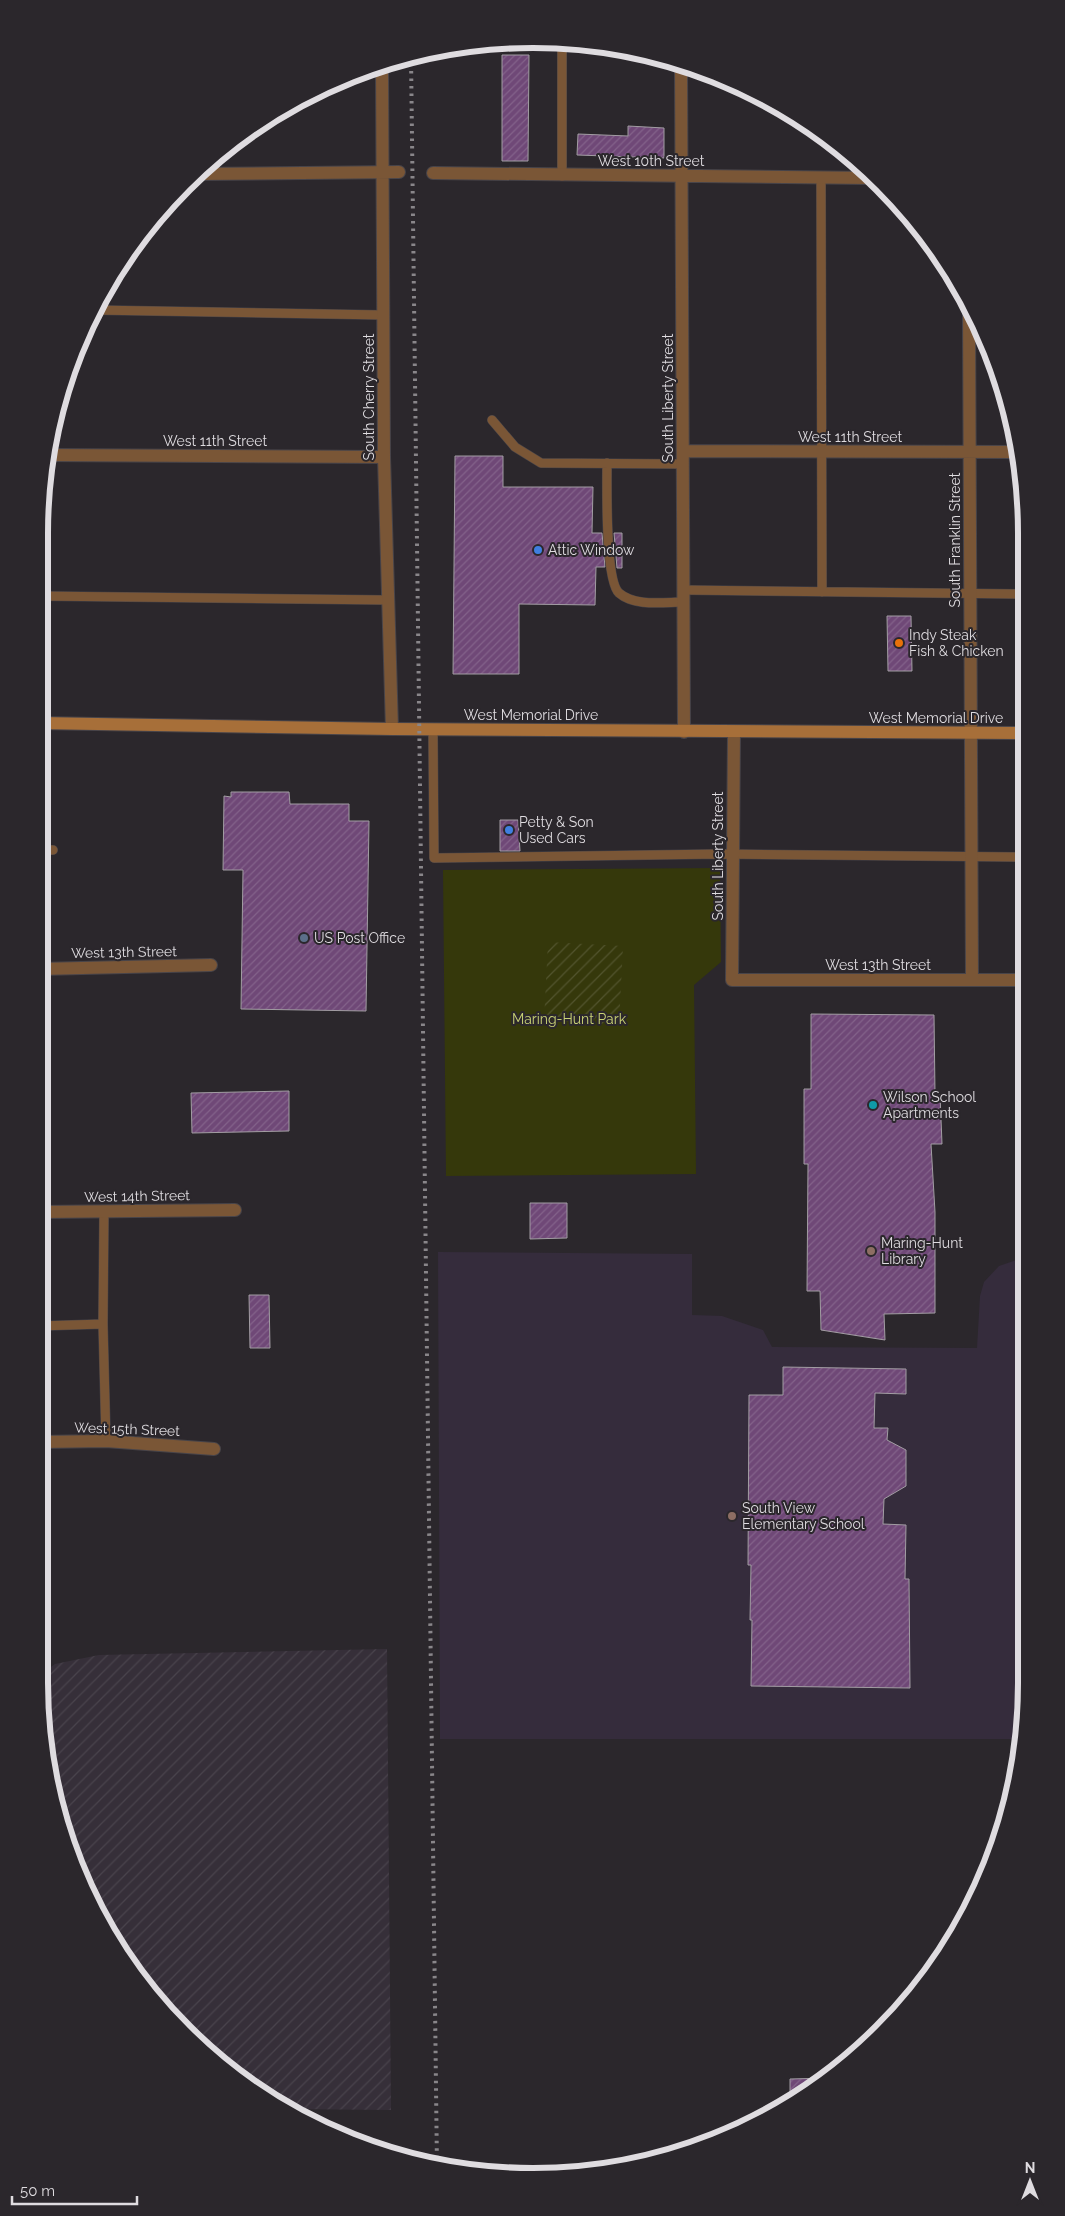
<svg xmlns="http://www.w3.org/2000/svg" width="1065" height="2216" font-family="Raleway,sans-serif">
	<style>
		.industrial { fill: url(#industrial-furrows) }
		.education { fill: #352c3c }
		.park { fill: #35380b }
		.garden { fill: url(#garden-furrows) }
		.building { fill: url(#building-hatch); stroke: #a29da3 }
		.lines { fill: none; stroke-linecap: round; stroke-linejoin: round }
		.service-casing { stroke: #484449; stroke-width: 10 }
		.minor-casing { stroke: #484449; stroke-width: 14 }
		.secondary-casing { stroke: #484449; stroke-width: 14 }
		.service { stroke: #7a5636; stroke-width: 9 }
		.minor { stroke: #7a5636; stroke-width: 12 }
		.secondary { stroke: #a76f39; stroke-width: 12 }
		.rail { stroke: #89868a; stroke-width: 4; stroke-dasharray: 2.5 5; stroke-linecap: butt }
		.shop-dot { fill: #3f7fe0; stroke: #2b272c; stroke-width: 2 }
		.food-dot { fill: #e8710a; stroke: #2b272c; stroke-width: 2 }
		.service-dot { fill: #5c6f8a; stroke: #2b272c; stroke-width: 2 }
		.culture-dot { fill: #0f9aa8; stroke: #2b272c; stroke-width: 2 }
		.education-dot { fill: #8d6e63; stroke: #2b272c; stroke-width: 2 }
		.labels { text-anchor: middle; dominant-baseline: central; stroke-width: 4; stroke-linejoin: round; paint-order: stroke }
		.street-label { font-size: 14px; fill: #dfdce0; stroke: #2b272c }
		.poi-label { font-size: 14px; fill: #dfdce0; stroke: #2b272c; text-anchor: start }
		.park-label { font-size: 14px; fill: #c9d275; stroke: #2b272c }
		.rim { fill: none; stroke: #dfdce0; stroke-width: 6 }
	</style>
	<defs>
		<pattern id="industrial-furrows" width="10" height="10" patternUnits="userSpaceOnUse" patternTransform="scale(1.25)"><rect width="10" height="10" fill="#362f39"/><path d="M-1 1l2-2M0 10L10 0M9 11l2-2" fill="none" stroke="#49434c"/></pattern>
		<pattern id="garden-furrows" width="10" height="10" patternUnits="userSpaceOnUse" patternTransform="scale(1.25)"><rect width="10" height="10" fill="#35380b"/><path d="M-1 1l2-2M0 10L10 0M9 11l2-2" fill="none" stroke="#52542e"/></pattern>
		<pattern id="building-hatch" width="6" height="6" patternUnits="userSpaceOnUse" patternTransform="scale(1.25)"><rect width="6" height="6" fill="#6f4877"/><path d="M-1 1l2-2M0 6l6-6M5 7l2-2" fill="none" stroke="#83628a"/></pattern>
	</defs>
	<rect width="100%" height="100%" fill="#2b272c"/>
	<path class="industrial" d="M387 1649 391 2110 283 2109 207 2055 141 1984 105 1930 65 1842 48 1780 39 1676 55 1664 99 1655Z"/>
	<path class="education" d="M438 1252 692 1254V1315L722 1316 763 1330 772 1347 977 1348 980 1296 984 1282 999 1266 1025 1257 1026 1684 1021 1739H440Z"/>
	<path class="park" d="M720 868 721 962 694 985 696 1174 446 1176 443 870Z"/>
	<path class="garden" d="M548 942 623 946 619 1025 544 1021Z"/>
	<path class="building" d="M502 55H529L528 161H502Z
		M628 126 664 128V158L577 155 578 134 628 136Z
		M455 456H503V487H593L592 533H602L605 567H596L595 605 519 604V674H453Z
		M614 533H622V568H617Z
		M887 616H911L912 671H888Z
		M231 792H289L290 804H349V821H369L366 1011 241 1009 243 870H223L224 796 231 797Z
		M500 820H518L520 851H500Z
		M811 1014 934 1015 935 1094H940L942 1144H931L935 1212V1313L884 1314 885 1340 821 1330 820 1291H807L808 1164H804V1089H811Z
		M289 1091V1131L192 1133 191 1093Z
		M530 1203H567V1238L530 1239Z
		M249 1295H269L270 1348H250Z
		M783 1367 906 1369V1394L875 1393 874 1428H888L887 1440 906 1450V1486L884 1499 883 1524 906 1525 905 1579H909L910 1688 751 1686 752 1620H750L751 1565H748L749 1395H783Z
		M828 2078 790 2102V2079Z"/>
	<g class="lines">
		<defs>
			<path id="service" d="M562 42V176
				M821 177 822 592
				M94 310 383 315
				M492 420 515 447 541 463 683 464
				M607 463C607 486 605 580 619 593 635 607 664 602 684 602
				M684 590 1022 594
				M39 596 387 600
				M433 730 434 858 720 854 1023 857
				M39 850H53
				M104 1212 103 1324 106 1441
				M39 1326 103 1324"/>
			<path id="minor" d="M681 64 684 732
				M382 65 384 457 392 729
				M433 173 870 178
				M195 174 399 172
				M969 310 972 980
				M683 451 1018 452
				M46 455 384 457
				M734 732 732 980H1024
				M39 969 211 965
				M39 1212 235 1210
				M39 1442 106 1441 214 1449"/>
			<path id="secondary" d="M39 723 392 729 1023 733"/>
		</defs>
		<use href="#service" class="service-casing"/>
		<use href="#minor" class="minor-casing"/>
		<use href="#secondary" class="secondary-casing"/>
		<use href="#service" class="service"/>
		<use href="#minor" class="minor"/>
		<use href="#secondary" class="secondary"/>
		<path class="rail" d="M411 56 437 2168"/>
	</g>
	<g class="shop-dot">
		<circle cx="538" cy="550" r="5"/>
		<circle cx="509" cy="830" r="5"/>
	</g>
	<circle class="food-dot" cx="899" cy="643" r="5"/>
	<circle class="service-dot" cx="304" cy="938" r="5"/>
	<circle class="culture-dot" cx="873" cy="1105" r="5"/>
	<g class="education-dot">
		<circle cx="871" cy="1251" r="5"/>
		<circle cx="732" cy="1516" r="5"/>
	</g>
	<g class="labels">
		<g class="street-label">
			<text x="651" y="161">West 10th Street</text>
			<text transform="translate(369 397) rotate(-90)">South Cherry Street</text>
			<text transform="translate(668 398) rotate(-90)">South Liberty Street</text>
			<text x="850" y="437">West 11th Street</text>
			<text x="215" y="441">West 11th Street</text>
			<text transform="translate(955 540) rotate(-90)">South Franklin Street</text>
			<text x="531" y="715">West Memorial Drive</text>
			<text x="936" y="718">West Memorial Drive</text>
			<text transform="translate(718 856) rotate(-90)">South Liberty Street</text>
			<text transform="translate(124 952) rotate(-1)">West 13th Street</text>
			<text x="878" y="965">West 13th Street</text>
			<text transform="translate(137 1196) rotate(-1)">West 14th Street</text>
			<text transform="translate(127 1429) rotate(2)">West 15th Street</text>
		</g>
		<g class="poi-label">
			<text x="548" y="550">Attic Window</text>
			<text x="909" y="635">Indy Steak<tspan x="909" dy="16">Fish &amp; Chicken</tspan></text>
			<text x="519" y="822">Petty &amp; Son<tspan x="519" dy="16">Used Cars</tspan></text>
			<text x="314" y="938">US Post Office</text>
			<text x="883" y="1097">Wilson School<tspan x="883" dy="16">Apartments</tspan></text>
			<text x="881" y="1243">Maring-Hunt<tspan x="881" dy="16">Library</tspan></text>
			<text x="742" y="1508">South View<tspan x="742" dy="16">Elementary School</tspan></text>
		</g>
		<g class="park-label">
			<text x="569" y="1019">Maring-Hunt Park</text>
		</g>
	</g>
	<path d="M0 0H1065V2216H0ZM533 48H533A485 485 0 0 1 1018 533V1683A485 485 0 0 1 533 2168H533A485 485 0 0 1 48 1683V533A485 485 0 0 1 533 48Z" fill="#2b272c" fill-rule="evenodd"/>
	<path class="rim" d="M533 48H533A485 485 0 0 1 1018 533V1683A485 485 0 0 1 533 2168H533A485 485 0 0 1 48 1683V533A485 485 0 0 1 533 48Z"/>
	<g transform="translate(1030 2181)" stroke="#2b272c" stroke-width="4" paint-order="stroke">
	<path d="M0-4L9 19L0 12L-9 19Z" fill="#dfdce0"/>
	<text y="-8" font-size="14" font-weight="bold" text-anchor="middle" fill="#dfdce0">N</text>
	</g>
	<path d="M12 2196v8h125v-8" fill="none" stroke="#dfdce0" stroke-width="2.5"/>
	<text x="20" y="2196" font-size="15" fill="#dfdce0" stroke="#2b272c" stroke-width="4" paint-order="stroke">50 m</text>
</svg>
